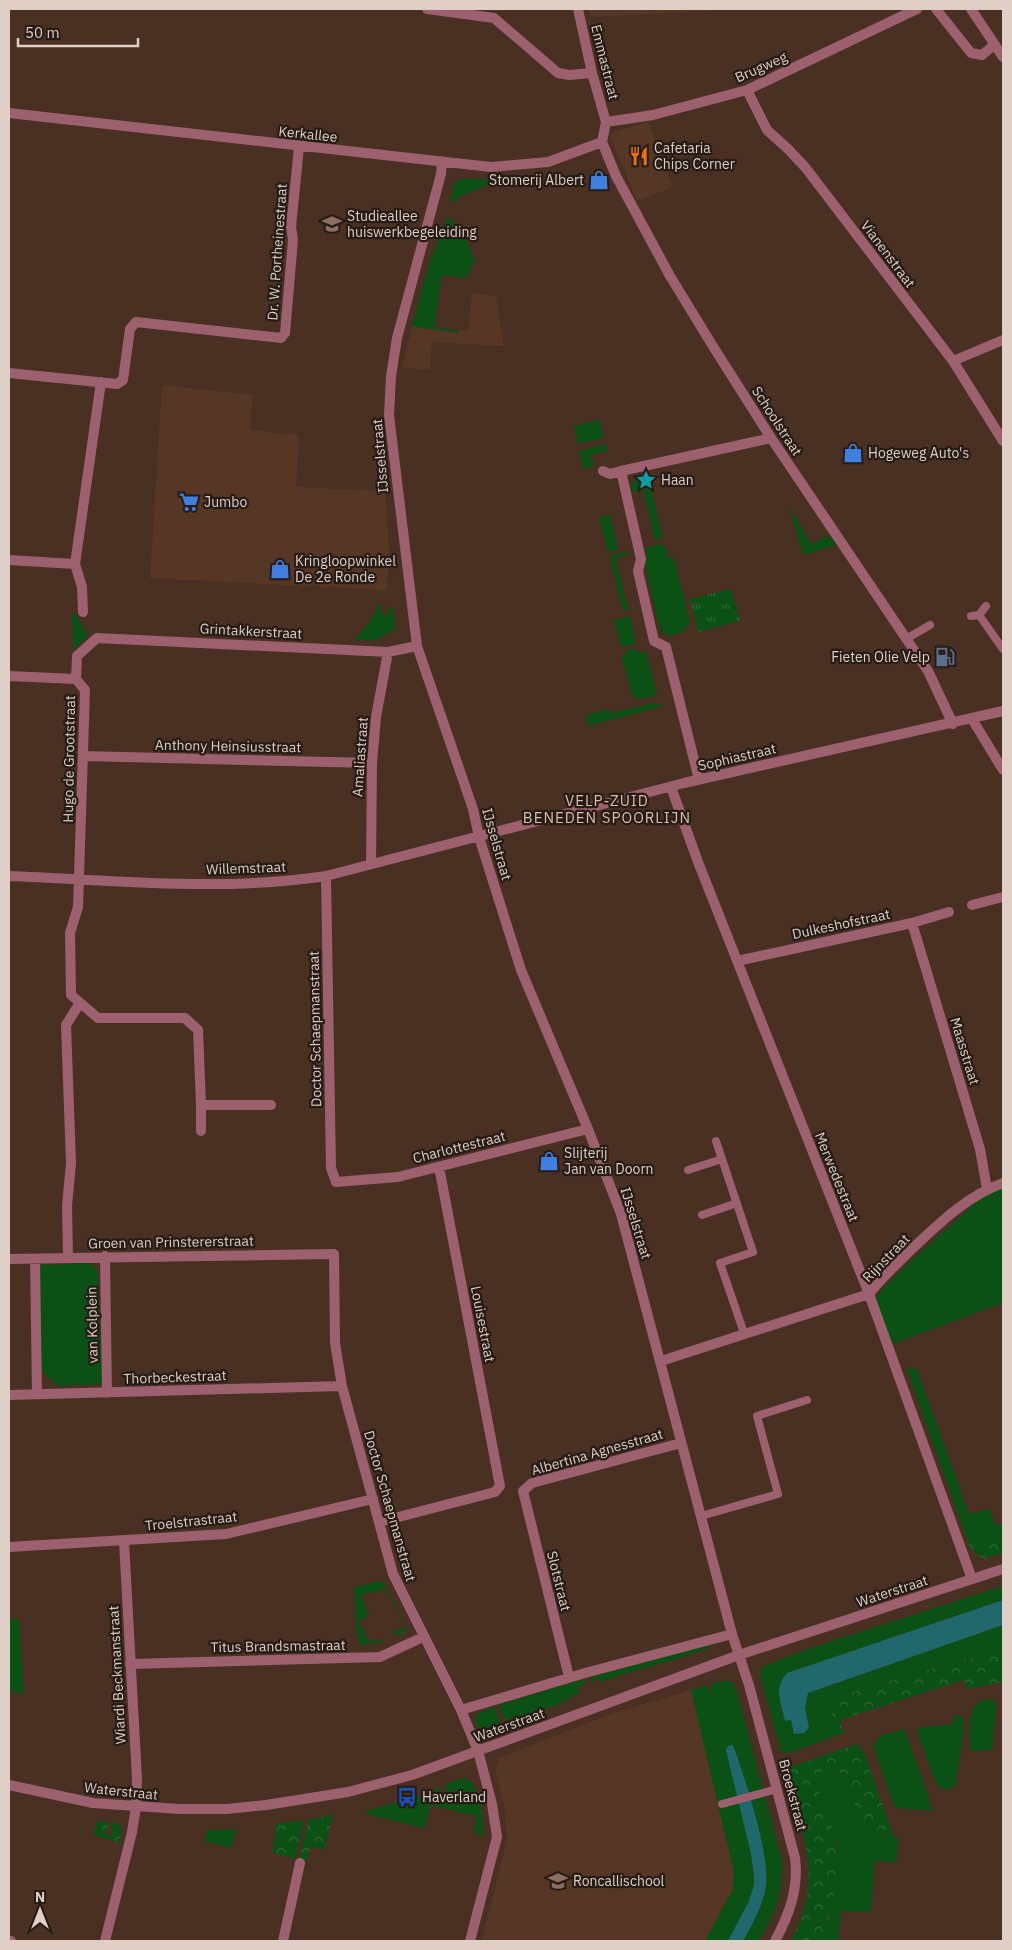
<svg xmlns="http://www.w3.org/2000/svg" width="1012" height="1950" font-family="'IBM Plex Sans',sans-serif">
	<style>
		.built { fill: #563725 }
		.green { fill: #0b5116 }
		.forest { fill: url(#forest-crowns) }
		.park { fill: url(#park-tufts) }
		.water { fill: #20686b }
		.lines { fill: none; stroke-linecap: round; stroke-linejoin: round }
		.service { stroke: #9c606f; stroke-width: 8 }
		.minor { stroke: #9c606f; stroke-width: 10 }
		.tertiary { stroke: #9c606f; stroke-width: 10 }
		.labels { text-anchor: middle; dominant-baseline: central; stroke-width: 4.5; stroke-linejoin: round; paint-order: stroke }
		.street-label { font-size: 14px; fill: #dfcfc7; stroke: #261b15 }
		.poi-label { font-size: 14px; fill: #dfcfc7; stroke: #261b15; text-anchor: start }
		.neighbourhood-label { font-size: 15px; letter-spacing: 1px; fill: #debead; stroke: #261b15 }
	</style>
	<defs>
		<pattern id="forest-crowns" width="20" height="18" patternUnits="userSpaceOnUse" patternTransform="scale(1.25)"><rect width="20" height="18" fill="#0b5116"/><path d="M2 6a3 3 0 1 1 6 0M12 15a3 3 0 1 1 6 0" fill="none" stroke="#2e6936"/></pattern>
		<pattern id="park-tufts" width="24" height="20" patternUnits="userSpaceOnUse" patternTransform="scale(1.25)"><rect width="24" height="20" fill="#0b5116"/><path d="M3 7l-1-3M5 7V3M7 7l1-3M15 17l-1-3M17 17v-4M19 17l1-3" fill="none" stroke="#2e6936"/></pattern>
	</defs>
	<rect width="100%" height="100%" fill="#493022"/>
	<path class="built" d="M589 9H737L591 17Z
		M648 122 673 187 637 201 610 136 614 132Z
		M472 293 496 296 504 346 432 342 430 370 402 367 412 326 457 333 458 329 468 331Z
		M162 385 253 395 250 430 299 435 296 487 385 491 389 549 387 590 150 578Z
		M691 1690 734 1872 733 1889 705 1941H482L507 1840 504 1805 495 1770 499 1758 611 1714Z"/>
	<path class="green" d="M461 179H495L494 182 461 196 450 204 454 183Z
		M448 217 460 227 475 260 466 278 442 275 434 327 458 331V333L412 326 430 261Z
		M600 420 604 438 578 444 574 426Z
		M606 444 608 451 591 455 594 466 583 469 579 451Z
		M635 479 652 492 663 538 655 539 643 490 632 492 631 486Z
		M789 506 811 544 829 535 837 545 803 555Z
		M610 514 618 549 608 553 599 517Z
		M661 544 666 547 668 557 674 558 690 622 683 632 670 636 660 631 644 561 647 556 645 548Z
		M629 551 627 555 616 558 628 610 625 611 622 608 610 559 615 554Z
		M378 605H380L382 614 388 615V608L393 607 395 629 376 640H355L374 615Z
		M72 613 78 617 88 636 73 650Z
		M630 616 636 644 621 647 614 620Z
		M637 649 638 653 646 651 657 695 639 700 632 696 622 657 628 650Z
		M654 703 664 706 588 726 586 715 609 709 610 713Z
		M1003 1187V1303L893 1344 874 1298 904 1267 985 1195Z
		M91 1263 98 1271 103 1384 59 1386 42 1372 39 1265Z
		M906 1367 917 1369 969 1514 990 1509 995 1525 1003 1523V1537L989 1540 967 1539Z
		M379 1581 384 1582 407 1630 396 1637 395 1631 405 1627 385 1588 376 1593 371 1591 361 1596 369 1616 359 1621 369 1642 380 1639 383 1643 360 1645 356 1625 354 1587Z
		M1003 1586V1600L787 1673C774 1688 781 1703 785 1720H791L800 1734 809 1728 805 1708 808 1693 1003 1625V1649L845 1694 828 1720 833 1737 789 1753 781 1752 761 1679 760 1672 764 1666 813 1647Z
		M9 1619H19L24 1694 9 1691Z
		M710 1644 711 1647C675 1662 637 1668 601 1682L599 1679 590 1682 589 1678Z
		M584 1679 586 1684 578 1686 580 1692 558 1705 508 1720 503 1717 499 1705Z
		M726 1680 734 1683 736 1688 782 1860C783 1896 776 1911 759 1941H705L733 1889 734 1872 691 1690 707 1685 710 1694H712L710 1684Z
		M990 1699 996 1702 997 1706 992 1750 970 1751C970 1731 964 1702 990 1699Z
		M495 1707 500 1723 485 1729 478 1728 475 1721 478 1713Z
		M955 1714 963 1717 964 1728 956 1785 951 1789H941L935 1781 918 1734V1728L952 1724Z
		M904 1729 926 1788 932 1811 898 1808 893 1804 873 1745 882 1735Z
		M833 1766 843 1776 865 1830 899 1838 896 1863 875 1861 871 1912 841 1911 838 1941H821L830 1916 837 1860V1840L826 1822 815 1774Z
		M466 1778C482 1789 483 1818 483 1836L474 1832 476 1816 431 1805 424 1828 366 1814V1811L423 1795 424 1799 432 1797 431 1792 439 1787 441 1793 447 1791 445 1784Z
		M237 1829 231 1848 205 1841 207 1830Z"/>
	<path class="forest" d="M1003 1537V1553L983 1559 969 1547 967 1539 989 1540Z
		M1003 1649V1682L967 1689 964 1680 840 1720 844 1733 833 1737 828 1720 845 1694Z
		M857 1744 865 1754 894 1837 871 1834 865 1830 843 1776 833 1766 815 1774 826 1822 833 1827C843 1865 834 1905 821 1941H791C825 1877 802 1835 786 1770L793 1766Z
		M334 1811 324 1850 311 1846 307 1861 299 1859 308 1820 329 1816Z
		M304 1820 295 1859 273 1853 276 1824Z
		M97 1821 110 1823 105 1834 112 1836V1823L119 1824 121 1827 120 1843 94 1835Z"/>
	<path class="park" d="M731 589 740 621 698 632 690 599Z"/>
	<path class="water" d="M1003 1600V1625L808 1693 805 1708 809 1728 804 1733 794 1734 791 1720 785 1721C781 1703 773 1688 787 1673Z
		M733 1745C744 1775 770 1854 766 1885 763 1906 753 1923 743 1941H728L749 1901 754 1885V1875L751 1854 726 1750 728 1746Z"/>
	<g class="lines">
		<path class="service" d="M979 615 986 606
			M971 616 979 615 1003 649
			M906 639 930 625
			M716 1141 753 1252 720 1263 744 1333
			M688 1170 722 1159
			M702 1215 737 1203
			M701 1516 778 1494 757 1416 807 1400
			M722 1804 777 1789"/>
		<path class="minor" d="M427 9 494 18 558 73 569 75 592 73
			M578 9 592 73 606 122 602 142 616 176 670 276 714 348 771 438 928 671 953 724
			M936 9 971 53 982 55 994 45
			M747 90 767 130 788 149 805 167 953 361 1003 441
			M9 113 491 167 548 162 602 142
			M606 122 653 115 747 90 917 9
			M442 162 441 174 397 338 391 376 389 415 417 646 473 809 479 837 521 970 588 1129 621 1214 732 1634 749 1685 795 1858C799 1889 789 1915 775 1941
			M953 361 1003 340
			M9 373 117 384 123 380 130 329 136 322 281 338 285 333 293 240 291 227 299 147
			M603 471 610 474 621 471
			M9 560 75 564
			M83 612 82 587 75 564 101 382
			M9 676 76 679
			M972 719 1003 770
			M83 756 372 763
			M699 780 666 647 654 641 638 571 641 559 621 471 771 438
			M671 787 698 862 869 1294 972 1579
			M371 864 372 763 376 717 388 652
			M9 876C114 880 222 892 326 876L684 783 1003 711
			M326 876 331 1168 336 1182 398 1177 588 1129
			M972 905 1003 897
			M912 923 980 1149 987 1189
			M737 961 912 923 949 912
			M201 1105V1131
			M271 1105H201L198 1030 185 1018H98L71 995 70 933 78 907 85 690 76 679 77 656 97 638 388 652 417 646
			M105 1256 107 1393
			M68 1257 67 1206 71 1163 66 1025 80 1003
			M9 1259 334 1254 335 1343 342 1386 393 1574 461 1710 478 1751 492 1804 497 1837 470 1941
			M35 1259 37 1394
			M661 1361 869 1294C882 1277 898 1263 914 1247 941 1222 967 1196 1003 1183
			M9 1395 342 1386
			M379 1522 495 1492 500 1486 439 1167
			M9 1547 226 1534 373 1499
			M130 1664 380 1657 423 1637
			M569 1677 523 1491 532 1483 681 1443
			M461 1710 585 1673 732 1634
			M9 1941H11
			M105 1941 132 1832 136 1807 137 1779 124 1541
			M283 1941 300 1863"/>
		<path class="tertiary" d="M971 9 1003 57
			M9 1785 93 1803 179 1809H227L266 1805 348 1792 412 1775 739 1655 1003 1569"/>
	</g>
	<defs>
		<symbol id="restaurant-bare" viewBox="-9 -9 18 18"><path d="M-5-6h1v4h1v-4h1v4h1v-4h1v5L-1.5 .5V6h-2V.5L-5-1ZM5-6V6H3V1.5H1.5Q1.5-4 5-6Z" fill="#e8710a" stroke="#261b15" stroke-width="2.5" paint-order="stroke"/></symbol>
		<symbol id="shop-bare" viewBox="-9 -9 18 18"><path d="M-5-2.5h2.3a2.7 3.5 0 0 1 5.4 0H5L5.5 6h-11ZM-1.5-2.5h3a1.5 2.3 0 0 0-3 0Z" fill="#3f7fe0" stroke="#261b15" stroke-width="2.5" paint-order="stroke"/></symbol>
		<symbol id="school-bare" viewBox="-9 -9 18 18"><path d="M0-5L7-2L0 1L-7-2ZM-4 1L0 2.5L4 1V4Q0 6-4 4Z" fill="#8d6e63" stroke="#261b15" stroke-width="2.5" paint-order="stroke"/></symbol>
		<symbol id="sight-bare" viewBox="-9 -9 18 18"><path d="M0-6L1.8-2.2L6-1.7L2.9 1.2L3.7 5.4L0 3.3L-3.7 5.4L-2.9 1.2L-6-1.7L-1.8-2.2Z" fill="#0f9aa8" stroke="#261b15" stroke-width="2.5" paint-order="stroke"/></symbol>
		<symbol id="supermarket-bare" viewBox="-9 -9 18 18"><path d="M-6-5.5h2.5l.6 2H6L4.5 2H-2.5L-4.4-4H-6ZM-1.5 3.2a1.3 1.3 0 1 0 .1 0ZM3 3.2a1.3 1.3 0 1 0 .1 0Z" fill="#3f7fe0" stroke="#261b15" stroke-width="2.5" paint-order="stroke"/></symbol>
		<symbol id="fuel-bare" viewBox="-9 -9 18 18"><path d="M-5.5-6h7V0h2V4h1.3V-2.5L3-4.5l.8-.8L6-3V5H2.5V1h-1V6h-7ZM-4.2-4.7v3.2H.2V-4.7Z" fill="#5c6f8a" stroke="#261b15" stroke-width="2.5" paint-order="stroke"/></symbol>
		<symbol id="bus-bare" viewBox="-9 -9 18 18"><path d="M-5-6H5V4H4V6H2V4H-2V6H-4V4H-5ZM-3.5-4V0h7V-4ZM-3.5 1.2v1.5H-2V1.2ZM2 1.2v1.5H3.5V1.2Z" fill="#1a4fb4" stroke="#261b15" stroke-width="2.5" paint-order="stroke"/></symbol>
	</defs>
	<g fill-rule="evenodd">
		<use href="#restaurant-bare" x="625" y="142" width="28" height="28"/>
		<use href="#shop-bare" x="585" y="166" width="28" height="28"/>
		<use href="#school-bare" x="318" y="210" width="28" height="28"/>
		<use href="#shop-bare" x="839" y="439" width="28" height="28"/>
		<use href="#sight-bare" x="632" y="466" width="28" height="28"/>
		<use href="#supermarket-bare" x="175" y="488" width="28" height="28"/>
		<use href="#shop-bare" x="266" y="555" width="28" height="28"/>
		<use href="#fuel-bare" x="931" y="643" width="28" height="28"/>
		<use href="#shop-bare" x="535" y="1147" width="28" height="28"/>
		<use href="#bus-bare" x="393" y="1783" width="28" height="28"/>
		<use href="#school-bare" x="544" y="1867" width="28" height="28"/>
	</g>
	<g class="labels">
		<g class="street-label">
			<text transform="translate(605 62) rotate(76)">Emmastraat</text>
			<text transform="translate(761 67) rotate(-24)">Brugweg</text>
			<text transform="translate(308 134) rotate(6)">Kerkallee</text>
			<text transform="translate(277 252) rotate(-86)">Dr. W. Portheinestraat</text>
			<text transform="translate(888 254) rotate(53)">Vianenstraat</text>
			<text transform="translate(777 421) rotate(57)">Schoolstraat</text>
			<text transform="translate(380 456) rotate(-95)">IJsselstraat</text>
			<text transform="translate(251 631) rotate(3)">Grintakkerstraat</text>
			<text transform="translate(228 746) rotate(1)">Anthony Heinsiusstraat</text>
			<text transform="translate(360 757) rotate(-86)">Amaliastraat</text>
			<text transform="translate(737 757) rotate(-13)">Sophiastraat</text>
			<text transform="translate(69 759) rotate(-89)">Hugo de Grootstraat</text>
			<text transform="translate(497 844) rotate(74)">IJsselstraat</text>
			<text transform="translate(246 868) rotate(-2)">Willemstraat</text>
			<text transform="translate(841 924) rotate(-12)">Dulkeshofstraat</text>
			<text transform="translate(315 1029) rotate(-91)">Doctor Schaepmanstraat</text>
			<text transform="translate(965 1051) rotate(73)">Maasstraat</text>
			<text transform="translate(459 1147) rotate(-14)">Charlottestraat</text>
			<text transform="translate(837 1177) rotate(68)">Merwedestraat</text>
			<text transform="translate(636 1223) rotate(73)">IJsselstraat</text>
			<text transform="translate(171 1242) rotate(-1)">Groen van Prinstererstraat</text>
			<text transform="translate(886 1258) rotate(-46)">Rijnstraat</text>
			<text transform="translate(483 1324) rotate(79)">Louisestraat</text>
			<text transform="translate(92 1325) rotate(-91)">van Kolplein</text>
			<text transform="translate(175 1377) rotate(-2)">Thorbeckestraat</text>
			<text transform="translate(597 1452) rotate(-16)">Albertina Agnesstraat</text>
			<text transform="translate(390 1506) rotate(74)">Doctor Schaepmanstraat</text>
			<text transform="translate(191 1521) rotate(-6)">Troelstrastraat</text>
			<text transform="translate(559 1581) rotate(76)">Slotstraat</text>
			<text transform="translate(892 1591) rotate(-18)">Waterstraat</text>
			<text transform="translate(278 1646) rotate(-1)">Titus Brandsmastraat</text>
			<text transform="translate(117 1675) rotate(-93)">Wiardi Beckmanstraat</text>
			<text transform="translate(509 1725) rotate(-20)">Waterstraat</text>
			<text transform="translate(121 1791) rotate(6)">Waterstraat</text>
			<text transform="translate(793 1795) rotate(75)">Broekstraat</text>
		</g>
		<g class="poi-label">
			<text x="654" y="148">Cafetaria<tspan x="654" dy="16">Chips Corner</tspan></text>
			<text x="584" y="180" text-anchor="end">Stomerij Albert</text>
			<text x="347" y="216">Studieallee<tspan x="347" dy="16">huiswerkbegeleiding</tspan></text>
			<text x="868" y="453">Hogeweg Auto's</text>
			<text x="661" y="480">Haan</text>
			<text x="204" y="502">Jumbo</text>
			<text x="295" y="561">Kringloopwinkel<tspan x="295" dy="16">De 2e Ronde</tspan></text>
			<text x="930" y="657" text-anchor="end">Fieten Olie Velp</text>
			<text x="564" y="1153">Slijterij<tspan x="564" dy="16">Jan van Doorn</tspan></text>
			<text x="422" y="1797">Haverland</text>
			<text x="573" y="1881">Roncallischool</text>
		</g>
		<g class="neighbourhood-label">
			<text x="607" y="800">VELP-ZUID<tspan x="607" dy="17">BENEDEN SPOORLIJN</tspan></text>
		</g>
	</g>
	<rect width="1012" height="1950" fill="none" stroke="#dfcfc7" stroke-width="20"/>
	<g transform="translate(40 1910)" stroke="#261b15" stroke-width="4" paint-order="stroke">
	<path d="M0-4L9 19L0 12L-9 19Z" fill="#dfcfc7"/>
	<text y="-8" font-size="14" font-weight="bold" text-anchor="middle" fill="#dfcfc7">N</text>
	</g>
	<path d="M18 38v8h120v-8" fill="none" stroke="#dfcfc7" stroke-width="2.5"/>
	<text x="25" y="38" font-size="15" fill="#dfcfc7" stroke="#261b15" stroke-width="4" paint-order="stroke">50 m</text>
</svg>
